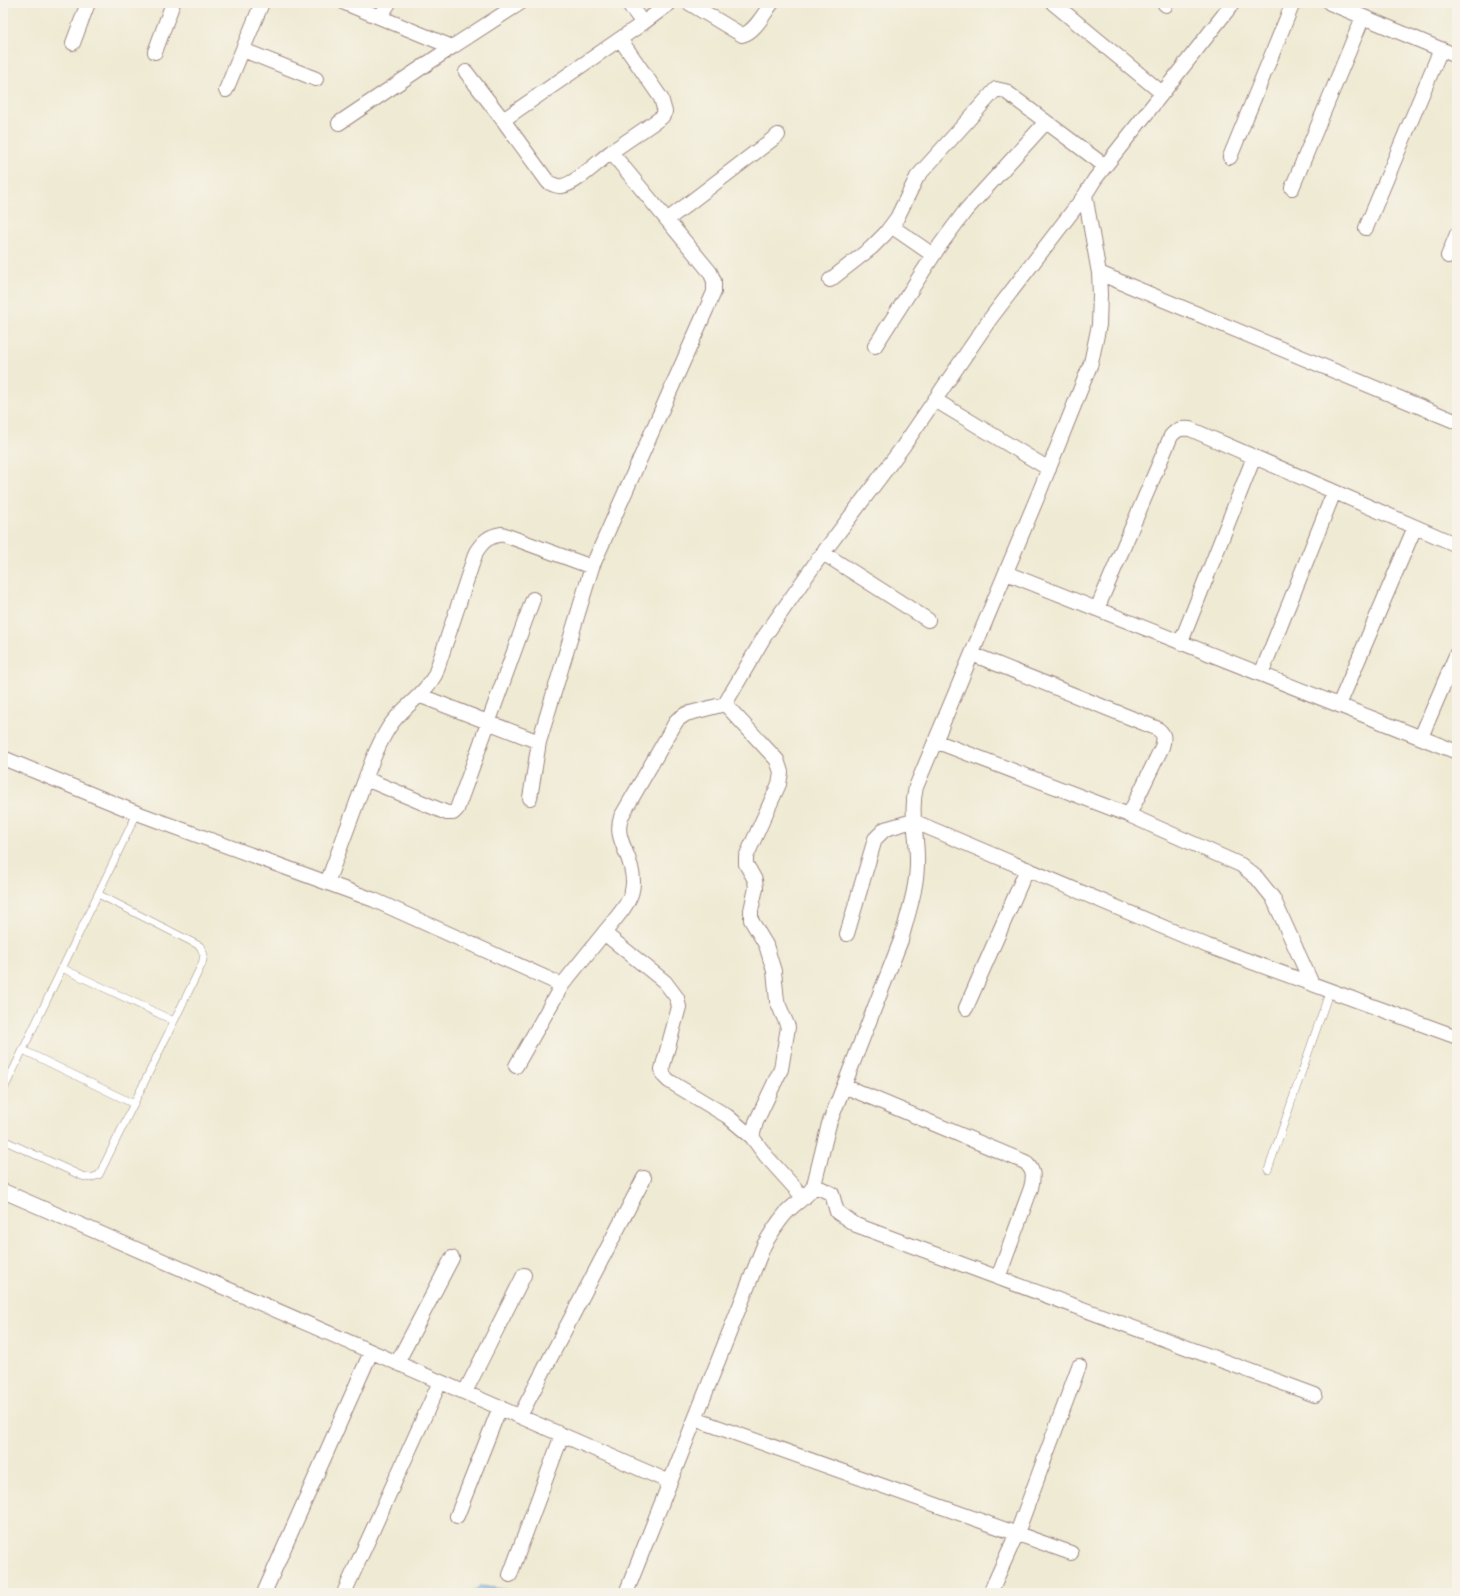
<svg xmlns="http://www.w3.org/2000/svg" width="1460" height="1596" font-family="'IM FELL DW Pica',serif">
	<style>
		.water { fill: #7fbcf2; stroke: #646e8e }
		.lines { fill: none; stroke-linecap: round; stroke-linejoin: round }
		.lane-casing { stroke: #9c847f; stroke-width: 8 }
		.street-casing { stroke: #9c847f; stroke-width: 16 }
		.lane { stroke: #fff; stroke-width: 7 }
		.street { stroke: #fff; stroke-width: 14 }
	</style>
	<rect width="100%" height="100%" fill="#f7f3e8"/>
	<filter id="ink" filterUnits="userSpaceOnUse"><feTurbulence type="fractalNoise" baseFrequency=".025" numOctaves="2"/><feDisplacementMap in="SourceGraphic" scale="8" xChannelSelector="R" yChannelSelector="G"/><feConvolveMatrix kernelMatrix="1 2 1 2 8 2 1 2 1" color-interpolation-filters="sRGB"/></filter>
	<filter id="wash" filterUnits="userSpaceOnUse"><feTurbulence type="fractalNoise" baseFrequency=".012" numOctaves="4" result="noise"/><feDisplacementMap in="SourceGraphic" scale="16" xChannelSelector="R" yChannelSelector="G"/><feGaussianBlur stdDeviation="0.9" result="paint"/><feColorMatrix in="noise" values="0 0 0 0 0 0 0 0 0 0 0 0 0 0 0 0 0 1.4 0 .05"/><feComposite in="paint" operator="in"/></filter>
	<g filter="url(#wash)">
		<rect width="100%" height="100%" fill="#efead3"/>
		<path class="water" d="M480 1586 508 1590 513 1593H471Z"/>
	</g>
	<g filter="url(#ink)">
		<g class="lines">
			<defs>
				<path id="lane" d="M62 968 174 1021
					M23 1050 134 1104
					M3 1091 137 813
					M3 1140 82 1176 90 1178 99 1175 202 964 204 955 200 946 98 894
					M1268 1170 1330 990"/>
				<path id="street" d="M345 3 452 47 520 3
					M689 3 742 35C755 32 764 13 772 3
					M1053 3 1162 93
					M1164 3 1166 5
					M1330 3 1457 56
					M380 17 389 3
					M643 23 670 3
					M73 43 88 3
					M243 50 316 79
					M155 52 173 3
					M466 72 503 120
					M226 90 262 3
					M339 123 452 47
					M611 152 662 117 665 112 661 98 620 39
					M1230 157 1293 3
					M1292 188 1363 17
					M667 220 778 135
					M891 226 933 255
					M1366 228 1441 49
					M1448 256 1457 234
					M1099 273 1457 422
					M830 280 871 248 885 234 897 218 917 177 996 89 1005 91 1105 166
					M875 346 940 245 966 210 1046 122
					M935 400 1049 469
					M823 553 928 620
					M1006 573 1457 752
					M1097 609 1171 436C1177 429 1181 428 1190 429L1457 545
					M1181 642 1254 457
					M972 654 1156 728C1164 733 1165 737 1162 747L1129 815
					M1261 674 1334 492
					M421 696 539 742
					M1339 705 1415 527
					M1421 737 1457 653
					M935 741 1129 815 1241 865 1257 878 1273 898 1312 984
					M3 758 137 813 374 900 562 985
					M366 779 447 813H453L457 809 533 599
					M530 798 539 742 592 567
					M327 883C338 853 349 824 360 794 368 771 376 748 389 727 403 706 423 697 435 675L476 552C483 541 489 536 502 534L592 567 714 292V281L710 272 611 152C599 161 576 184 562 186 557 187 552 184 548 182L503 120 643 23 628 3
					M604 933C629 902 643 891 625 850 620 838 617 830 621 817L677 720 686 714 725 704
					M847 934 875 839 885 829 913 821 1208 946 1457 1037
					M966 1008 1027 869
					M516 1066 562 985 604 933 665 982 677 998 679 1007 662 1069 664 1076 669 1081 727 1116 752 1137 766 1156 804 1198
					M844 1086 1025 1162C1034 1170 1034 1176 1031 1188L998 1278
					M752 1137 756 1122 781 1069 788 1027 777 1001 774 971 766 945 751 920V910L756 888 755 880 746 864V857L779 784 781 772 777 760 725 704 764 637 817 561 902 448 990 319 1085 195
					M814 1185 832 1194 837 1212 856 1225 1315 1395
					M3 1191 670 1482
					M397 1363 452 1258
					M465 1392 524 1275
					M520 1416 644 1178
					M695 1419 1071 1553
					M457 1516 500 1407
					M510 1575 562 1435
					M264 1593 371 1352
					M344 1593 440 1382
					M626 1593 764 1245C772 1232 779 1219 790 1209 799 1200 809 1196 814 1185L829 1124 901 940C908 913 918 886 917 858 917 833 910 812 916 787L1037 498 1091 363 1099 325 1100 294 1099 273 1085 195 1095 179 1233 3
					M990 1593 1017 1533 1079 1366"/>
			</defs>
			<use href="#lane" class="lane-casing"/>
			<use href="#street" class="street-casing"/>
			<use href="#lane" class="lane"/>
			<use href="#street" class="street"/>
		</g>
	</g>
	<rect width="1460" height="1596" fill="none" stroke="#f7f3e8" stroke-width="16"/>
</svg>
